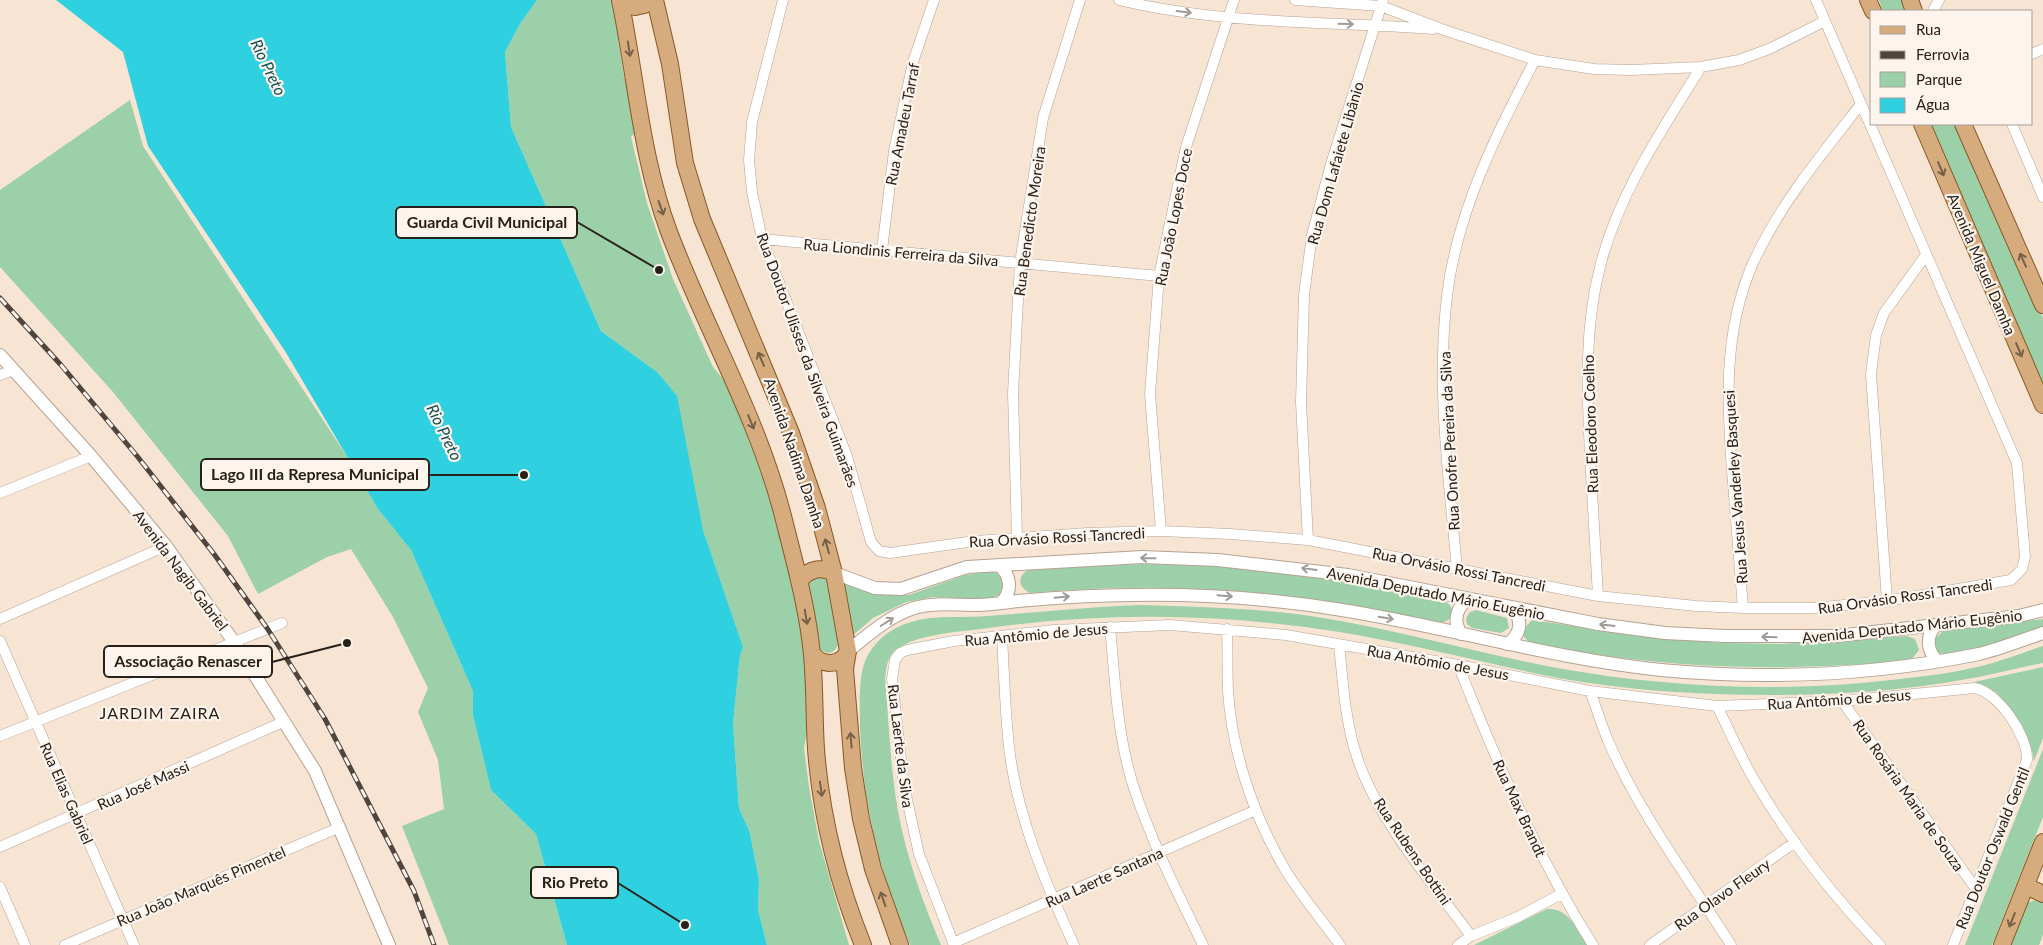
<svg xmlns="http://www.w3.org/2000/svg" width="2043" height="945" font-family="Lato,sans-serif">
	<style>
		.green { fill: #9bd0a8 }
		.water { fill: #2fd0df }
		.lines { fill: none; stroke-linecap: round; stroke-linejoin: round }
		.minor-casing { stroke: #b5a292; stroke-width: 11 }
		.tertiary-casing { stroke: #b5a292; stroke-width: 14 }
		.primary-casing { stroke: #885724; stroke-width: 18 }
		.minor { stroke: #fff; stroke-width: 10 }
		.tertiary { stroke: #fff; stroke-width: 12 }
		.primary { stroke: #d6ac7f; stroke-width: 16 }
		.rail-casing { stroke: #4f453d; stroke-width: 5 }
		.rail { stroke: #fcf4ed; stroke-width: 3; stroke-dasharray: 9; stroke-linecap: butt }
		.oneway { stroke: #9e9b98 }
		.oneway2 { stroke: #766047 }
		.labels { text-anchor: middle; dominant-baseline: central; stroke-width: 4.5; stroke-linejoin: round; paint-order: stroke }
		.street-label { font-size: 15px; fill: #28211a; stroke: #fcf4ed }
		.water-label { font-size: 16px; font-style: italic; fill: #0c4f55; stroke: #fcf4ed }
		.neighbourhood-label { font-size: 16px; letter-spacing: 1px; fill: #28211a; stroke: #fcf4ed }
		.leader { fill: none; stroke: #28211a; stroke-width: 2 }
		.callout-dot { fill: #28211a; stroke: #fcf4ed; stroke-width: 2 }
		.callout { fill: #fcf4ed; stroke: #28211a; stroke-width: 2 }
		.callout-label { font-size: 16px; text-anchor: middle; font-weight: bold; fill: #28211a }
	</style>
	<rect width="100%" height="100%" fill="#f8e4d3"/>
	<path class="green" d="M537 0H615L621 28 618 38 624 77 631 89 637 131 631 137 647 203 673 279 713 367 729 386 758 453 794 583 803 644 809 720 804 748 809 787 819 841 849 945H767L758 910 759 880 750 833 739 808 733 724 740 655 743 647 703 530 693 488 657 372 601 331 511 127 505 52 520 24Z
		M1879 0H1905L1910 11H1883Z
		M130 100 143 146 350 461 378 509 411 550 473 691V715L491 790 536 834 567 945H449L402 826 444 809 438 760 418 712 428 688 393 617 351 549 327 557 258 594 228 536 113 392 0 267V190Z
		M1926 124H1958L2043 318V391Z
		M1142 564 1218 566 1295 573 1445 601C1456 608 1454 620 1441 623 1300 591 1174 580 1030 593 1017 587 1017 575 1030 569Z
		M991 571 1000 574 1006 581 1001 595 985 599 932 597 906 602 873 618 851 637 842 582 873 593 909 595 966 575Z
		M816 577H825L829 580 838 645C834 654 827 655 820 649L809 584Z
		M1139 605C1201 607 1262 608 1323 618 1402 631 1478 653 1557 668 1669 688 1787 693 1900 679 1926 676 1952 673 1977 667 2000 662 2021 653 2043 646V663C2017 668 1992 675 1967 679 1885 694 1799 697 1716 694 1657 692 1596 686 1538 674 1470 659 1402 642 1333 631 1217 613 1097 612 981 629 958 632 905 635 891 655 887 662 886 669 885 678 889 722 890 766 898 811 906 856 923 903 941 945H910C880 876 863 803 860 729 860 708 858 685 864 664 869 649 882 635 896 628 926 612 956 619 988 616 1039 612 1089 607 1139 605Z
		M1476 610 1507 618 1509 628 1501 633 1472 628 1467 624 1466 618 1470 612Z
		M2043 619V627L1981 648 1942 654 1937 652 1934 640 1943 631Z
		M1532 620 1665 639 1725 643 1781 644 1907 636 1915 639 1919 650 1911 660C1777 673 1662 669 1530 643L1524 637V629Z
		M2043 667V738L2034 761C2031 736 2015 717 2000 697L1996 692 1974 682Z
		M2043 749V817L1992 945H1965Z
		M2035 900 2043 902V935L2039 945H2008L2027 903Z
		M1547 909C1568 907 1578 930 1588 945H1474Z"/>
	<path class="water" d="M56 0H537L520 24 505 52 511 127 601 331 657 372 677 396 703 530 743 647 740 655 733 724 739 808 750 833 759 880 758 910 767 945H567L536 834 491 790 473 715V691L411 550 378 509 285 351 148 146 123 52Z"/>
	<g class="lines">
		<defs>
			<path id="minor" d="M783 0 752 122 749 160 752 192 762 239 847 456 871 542 879 551 890 553 975 541 1088 533 1161 531 1231 534 1308 540 1598 596 1696 606 1743 608H1813L1887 601 2011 580 2022 569 2025 557 2017 463 1816 0
				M1119 0C1222 25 1328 21 1433 29
				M1295 0 1381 6 1444 30 1535 60 1594 69 1631 70 1701 67 1739 60 1769 49 1825 21
				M1933 11 1939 0
				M2032 54 2043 49
				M2012 124 2043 197
				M762 239 1159 276
				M882 250 894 151 913 62 934 0
				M0 375 13 370
				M0 493 91 456
				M1161 531 1150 394 1159 276 1186 147 1234 0
				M1017 537 1013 393 1020 263 1043 118 1080 0
				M1308 540 1301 402 1304 295 1312 235 1331 164 1383 0
				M1457 569C1449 479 1436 387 1447 296 1457 212 1496 134 1535 60
				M1598 596C1595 549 1593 502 1590 455 1587 391 1584 329 1600 267 1618 194 1662 130 1701 67
				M1887 601 1871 374 1876 335 1884 313 1926 255
				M1743 608C1740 566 1736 525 1733 483 1727 408 1722 334 1753 263 1780 204 1821 155 1861 104
				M0 619 166 546
				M1110 627C1115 679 1117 734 1133 785 1151 841 1177 892 1203 945
				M1227 629C1228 650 1227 670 1228 691 1232 753 1254 817 1286 871 1302 897 1322 920 1340 945
				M1002 636C1004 673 1005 710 1009 747 1017 816 1045 882 1074 945
				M0 641 134 945
				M1339 645C1343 682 1345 721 1357 757 1377 819 1433 884 1471 936
				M1458 665C1497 762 1537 857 1593 945
				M1590 691C1597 709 1602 728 1610 745 1642 817 1689 879 1731 945
				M1842 701 1976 889
				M1717 706C1729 730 1740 755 1753 778 1788 838 1832 895 1880 945
				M0 736 282 623
				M0 847 285 721
				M0 887 25 945
				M953 943 1256 810
				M65 945 338 828
				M954 945 919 854 904 786 892 679 895 660 900 653 907 650 954 641 1054 630 1170 625 1286 635 1458 665 1590 691 1717 706 1842 701 1975 688C1999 693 2028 736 2027 760L1953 945
				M1458 945 1471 936 1518 917 1561 894
				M1650 945 1795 842"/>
			<path id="tertiary" d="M0 355 91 456 166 546 234 642 315 771 389 945
				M999 565C1011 576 1013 591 1001 603
				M834 573 875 588 901 589 967 567 1142 557 1218 560 1348 575 1598 624 1665 633 1725 636H1836L2019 616 2043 610
				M1935 626C1926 637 1927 650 1937 661
				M1461 634C1453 621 1456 608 1468 599
				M1507 644C1521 635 1523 621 1513 608
				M848 651C868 635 889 616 914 608 934 602 955 605 975 605 989 605 1004 603 1018 601 1127 591 1234 592 1342 610 1449 627 1553 659 1661 670 1767 680 1875 675 1979 654 2000 649 2022 640 2043 633"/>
			<path id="primary" d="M620 0C636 77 641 157 669 232 705 328 759 419 784 520 795 564 808 610 812 655 815 686 814 718 816 749 821 816 838 883 863 945
				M655 0 670 64 685 163 702 219 791 433 817 508 834 573 848 651 845 669 853 768 861 819 873 869 900 945
				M1868 0 1873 11
				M1910 0 1914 11
				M620 1 635 7 644 5 650 0
				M1922 124 2043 405
				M1963 124 2043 305
				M799 581C809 569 820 566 834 573
				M812 653C820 666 841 667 848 651
				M2026 886 2043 894
				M2002 945 2043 842"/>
		</defs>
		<use href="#minor" class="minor-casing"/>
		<use href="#tertiary" class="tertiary-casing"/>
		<use href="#primary" class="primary-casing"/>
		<use href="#minor" class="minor"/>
		<use href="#tertiary" class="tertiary"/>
		<use href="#primary" class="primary"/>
		<defs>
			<path id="rail" d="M0 298 61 365 137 456 214 554 267 628 325 719 414 891 434 945"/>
		</defs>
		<use href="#rail" class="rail-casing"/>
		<use href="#rail" class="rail"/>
	</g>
	<defs><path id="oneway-shaft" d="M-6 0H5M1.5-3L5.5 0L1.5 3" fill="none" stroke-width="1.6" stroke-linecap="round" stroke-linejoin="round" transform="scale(1.25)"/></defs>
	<g class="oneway">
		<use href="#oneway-shaft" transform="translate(1184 12) rotate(7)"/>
		<use href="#oneway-shaft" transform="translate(1346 24) rotate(1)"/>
		<use href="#oneway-shaft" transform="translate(1148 558) rotate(-179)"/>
		<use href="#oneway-shaft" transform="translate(1309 569) rotate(-172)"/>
		<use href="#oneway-shaft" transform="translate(1225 596) rotate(5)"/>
		<use href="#oneway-shaft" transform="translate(1062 597) rotate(-5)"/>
		<use href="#oneway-shaft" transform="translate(1386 618) rotate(10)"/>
		<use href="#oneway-shaft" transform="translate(887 622) rotate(-32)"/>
		<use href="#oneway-shaft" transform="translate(1607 625) rotate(-173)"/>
		<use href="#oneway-shaft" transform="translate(1769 637) rotate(-178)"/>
	</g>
	<g class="oneway2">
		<use href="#oneway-shaft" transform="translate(629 49) rotate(81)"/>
		<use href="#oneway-shaft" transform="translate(1941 169) rotate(67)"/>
		<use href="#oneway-shaft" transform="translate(661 208) rotate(71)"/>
		<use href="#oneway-shaft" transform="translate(2023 260) rotate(-114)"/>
		<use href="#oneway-shaft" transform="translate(2019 350) rotate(67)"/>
		<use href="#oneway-shaft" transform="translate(761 359) rotate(-113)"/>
		<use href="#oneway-shaft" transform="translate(751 422) rotate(68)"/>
		<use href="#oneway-shaft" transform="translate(827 546) rotate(-105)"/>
		<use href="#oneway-shaft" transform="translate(806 617) rotate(80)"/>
		<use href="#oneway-shaft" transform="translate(851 740) rotate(-95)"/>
		<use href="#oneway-shaft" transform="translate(821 789) rotate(82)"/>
		<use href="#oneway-shaft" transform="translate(883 899) rotate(-109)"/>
		<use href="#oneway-shaft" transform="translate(2012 920) rotate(112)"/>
	</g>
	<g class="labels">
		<g class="street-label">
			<text transform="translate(902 124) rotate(-79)">Rua Amadeu Tarraf</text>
			<text transform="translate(1335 163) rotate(-74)">Rua Dom Lafaiete Libânio</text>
			<text transform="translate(1173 217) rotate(-79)">Rua João Lopes Doce</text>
			<text transform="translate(1029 221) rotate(-82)">Rua Benedicto Moreira</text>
			<text transform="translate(901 252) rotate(5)">Rua Liondinis Ferreira da Silva</text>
			<text transform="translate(1982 264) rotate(67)">Avenida Miguel Damha</text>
			<text transform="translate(808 360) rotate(70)">Rua Doutor Ulisses da Silveira Guimarães</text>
			<text transform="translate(1590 424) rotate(-92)">Rua Eleodoro Coelho</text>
			<text transform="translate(1449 441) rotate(-93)">Rua Onofre Pereira da Silva</text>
			<text transform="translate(795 453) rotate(71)">Avenida Nadima Damha</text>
			<text transform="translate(1735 487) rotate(-94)">Rua Jesus Vanderley Basquesi</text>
			<text transform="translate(1057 537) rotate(-3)">Rua Orvásio Rossi Tancredi</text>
			<text transform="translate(1459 569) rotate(11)">Rua Orvásio Rossi Tancredi</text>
			<text transform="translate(181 570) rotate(53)">Avenida Nagib Gabriel</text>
			<text transform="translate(1436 593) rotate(11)">Avenida Deputado Mário Eugênio</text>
			<text transform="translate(1905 596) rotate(-8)">Rua Orvásio Rossi Tancredi</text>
			<text transform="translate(1912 626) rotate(-6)">Avenida Deputado Mário Eugênio</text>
			<text transform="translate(1036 634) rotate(-5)">Rua Antômio de Jesus</text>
			<text transform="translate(1438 662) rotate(10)">Rua Antômio de Jesus</text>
			<text transform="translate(1839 699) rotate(-4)">Rua Antômio de Jesus</text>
			<text transform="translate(901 746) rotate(83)">Rua Laerte da Silva</text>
			<text transform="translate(143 785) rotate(-24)">Rua José Massi</text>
			<text transform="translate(67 793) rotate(66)">Rua Elias Gabriel</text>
			<text transform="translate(1909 795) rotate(55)">Rua Rosária Maria de Souza</text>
			<text transform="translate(1520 808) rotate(65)">Rua Max Brandt</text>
			<text transform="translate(1992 848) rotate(-68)">Rua Doutor Oswald Gentil</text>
			<text transform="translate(1413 851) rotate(56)">Rua Rubens Bottini</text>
			<text transform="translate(1104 877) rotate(-24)">Rua Laerte Santana</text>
			<text transform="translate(201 886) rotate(-23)">Rua João Marquês Pimentel</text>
			<text transform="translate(1722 894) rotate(-35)">Rua Olavo Fleury</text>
		</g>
		<g class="water-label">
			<text transform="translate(269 67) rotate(64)">Rio Preto</text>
			<text transform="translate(445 432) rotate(64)">Rio Preto</text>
		</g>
		<g class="neighbourhood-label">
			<text x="160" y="712">JARDIM ZAIRA</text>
		</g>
	</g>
	<path class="leader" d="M659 270L577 222M524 475L429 475M347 643L272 662M685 925L618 883"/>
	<g class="callout-dot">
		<circle cx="659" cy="270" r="5"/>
		<circle cx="524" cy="475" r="5"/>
		<circle cx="347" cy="643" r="5"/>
		<circle cx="685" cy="925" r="5"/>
	</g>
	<g class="callout">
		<rect x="396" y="207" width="181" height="31" rx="5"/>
		<rect x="201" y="459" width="228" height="31" rx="5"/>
		<rect x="104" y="646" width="168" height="31" rx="5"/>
		<rect x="531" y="867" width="87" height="31" rx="5"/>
	</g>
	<g class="callout-label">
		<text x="487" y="228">Guarda Civil Municipal</text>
		<text x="315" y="480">Lago III da Represa Municipal</text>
		<text x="188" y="667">Associação Renascer</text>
		<text x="575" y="888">Rio Preto</text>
	</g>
	<rect x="1870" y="10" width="162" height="115" fill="#fcf4ed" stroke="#a7a099"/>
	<rect x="1880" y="26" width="25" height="8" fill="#d6ac7f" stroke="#a7a099"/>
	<text x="1916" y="35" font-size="15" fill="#28211a">Rua</text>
	<rect x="1880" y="51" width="25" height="8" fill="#4f453d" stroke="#a7a099"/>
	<text x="1916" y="60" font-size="15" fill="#28211a">Ferrovia</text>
	<rect x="1880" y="72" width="25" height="15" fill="#9bd0a8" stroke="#a7a099"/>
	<text x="1916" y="85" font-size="15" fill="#28211a">Parque</text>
	<rect x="1880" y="98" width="25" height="15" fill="#2fd0df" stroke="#a7a099"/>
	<text x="1916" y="110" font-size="15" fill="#28211a">Água</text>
</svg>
